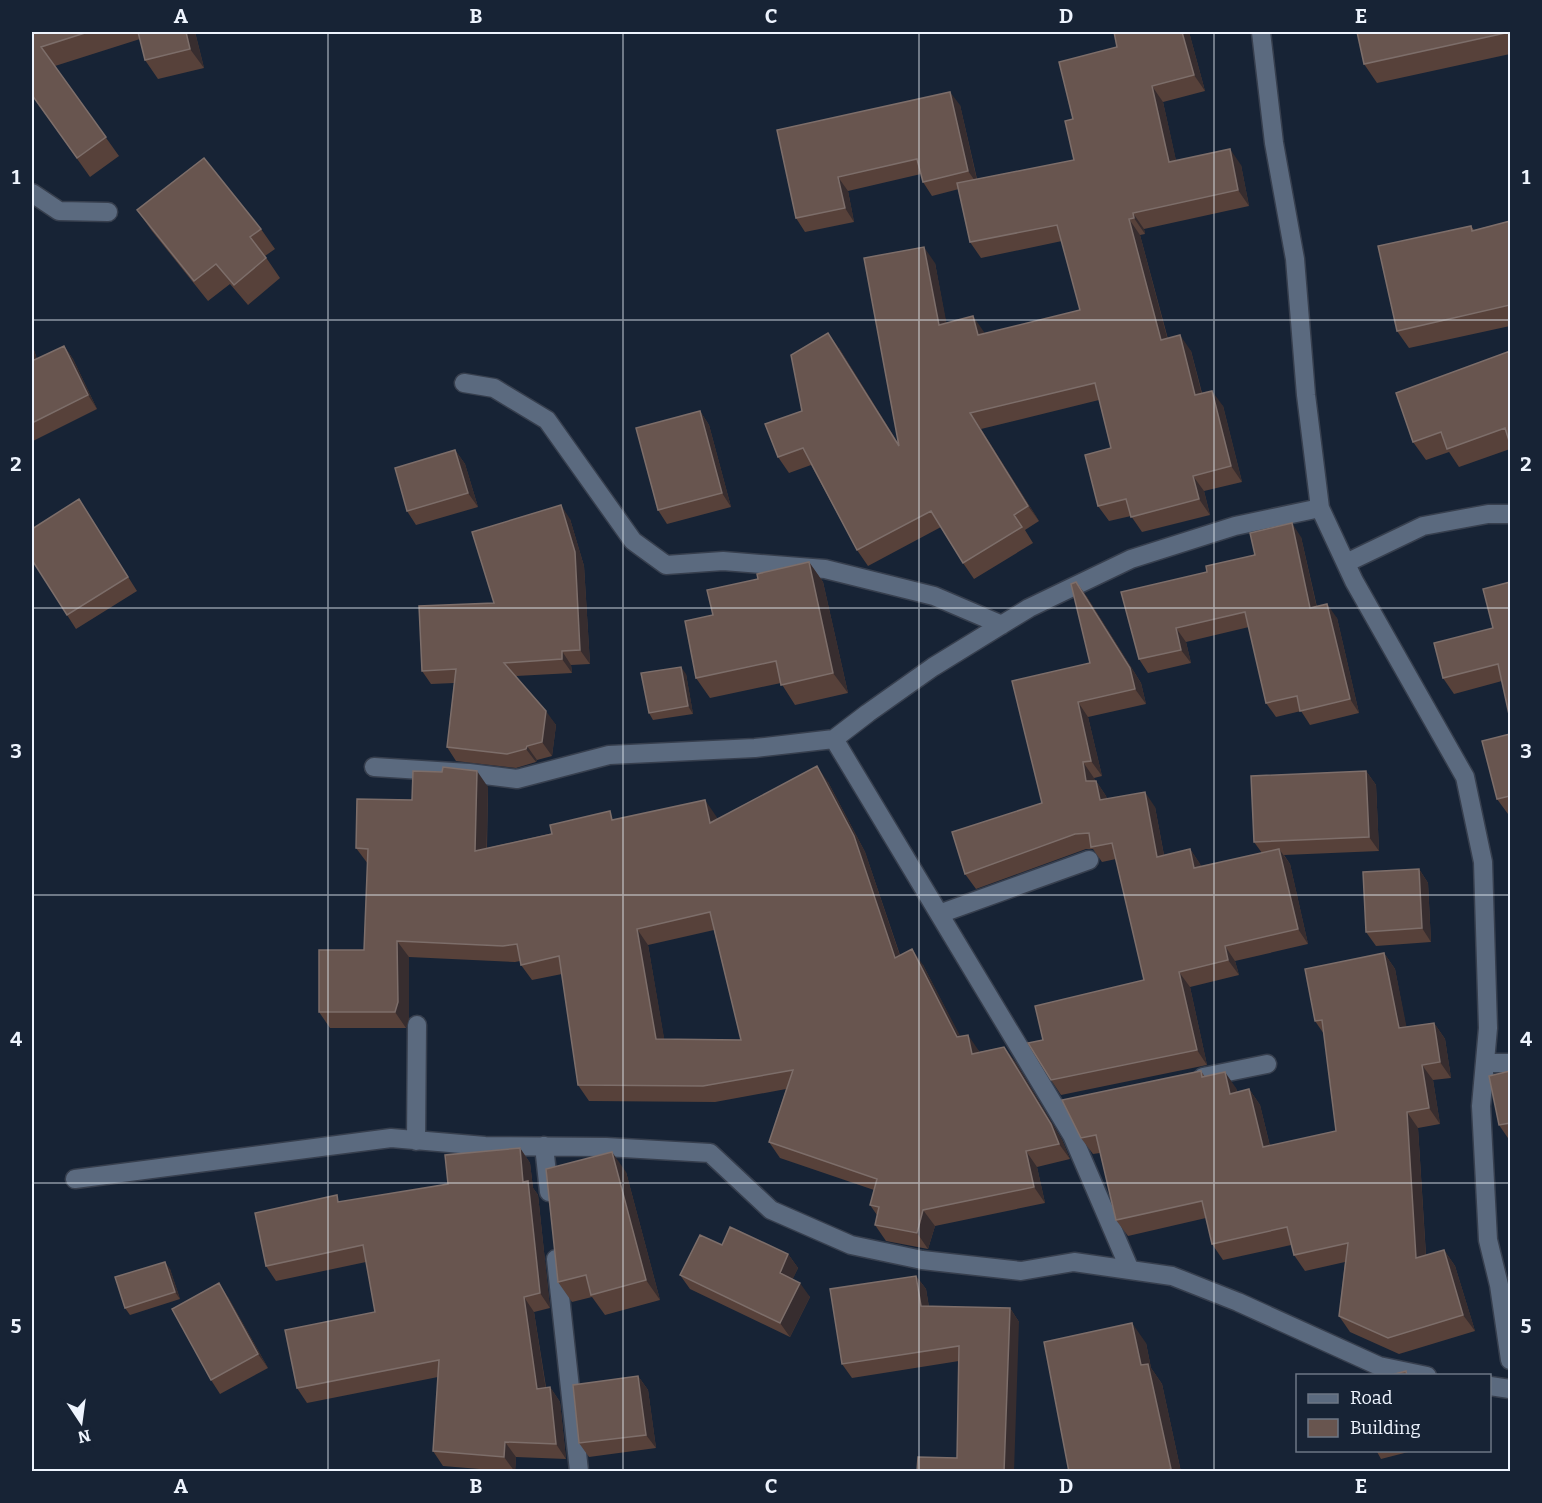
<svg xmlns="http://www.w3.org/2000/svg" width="1542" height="1503" font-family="Bitter,serif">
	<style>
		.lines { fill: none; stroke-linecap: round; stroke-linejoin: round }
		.minor-casing { stroke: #373f4e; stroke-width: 21 }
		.minor { stroke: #5b6a7f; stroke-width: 18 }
		.wall { fill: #57413a; fill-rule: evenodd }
		.shaded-wall { fill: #372d2f }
		.building { fill: #68554f; stroke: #7d6e6a; stroke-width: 1.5; fill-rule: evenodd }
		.grid { fill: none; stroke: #eef4fe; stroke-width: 1.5; stroke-opacity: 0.55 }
		.neatline { fill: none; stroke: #eef4fe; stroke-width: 2 }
		.grid-label { font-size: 20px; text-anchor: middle; font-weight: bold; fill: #eef4fe }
	</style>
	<rect width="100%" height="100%" fill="#172335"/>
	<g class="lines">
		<defs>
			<path id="minor" d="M1261 32 1274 143 1295 259 1306 395 1320 508 1354 581 1465 777 1483 862 1488 1028 1481 1106 1488 1240 1499 1285 1510 1360
				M32 193 59 211 108 212
				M464 383 494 388 547 420 633 541 666 565 723 561 825 569 934 596 1002 625
				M1346 563 1423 526 1488 514H1510
				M834 739 1072 1135 1130 1270
				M374 767 469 773 517 779 609 755 755 748 834 739 868 713 933 667 1029 608 1131 559 1235 526 1320 508
				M939 914 1089 860
				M1485 1063H1510
				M1203 1077 1267 1064
				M416 1141 417 1025
				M544 1146 549 1192
				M75 1179 391 1138 485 1146 606 1147 710 1153 771 1210 851 1245 922 1260 1021 1271 1074 1262 1172 1276 1238 1302 1379 1366 1427 1376
				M556 1259 579 1471
				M1490 1386 1510 1389"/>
		</defs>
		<use href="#minor" class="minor-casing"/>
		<use href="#minor" class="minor"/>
	</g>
	<path class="wall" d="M32 32H195L204 68 158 79 145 60 140 39 55 66 119 156 90 177 32 95Z
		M1114 32H1189L1205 91 1163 102 1176 161 1241 165 1249 206 1144 229 1145 234 1140 235 1168 339 1191 351 1202 393 1223 406 1242 482 1204 491 1210 515 1142 532 1131 516 1109 521 1098 506 1111 448 1099 400 981 429 1039 521 1025 530 1033 543 974 579 963 563 941 527 868 566 857 550 811 465 789 473 778 457 802 411 839 348 898 443 935 263 946 323 984 332V334L1080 310 1062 241 981 258 970 242 959 189 932 196 923 182 921 174 848 191 854 222 805 232 796 218 777 130 960 105 977 179 1074 160 1073 119 1117 47Z
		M1510 32V54L1377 83 1364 64Z
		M137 210 261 229 275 249 265 256 280 278 248 305 230 284 208 301 152 231Z
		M1510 221V326L1409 348 1397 331 1471 226 1474 230Z
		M32 344 37 359 64 346 73 359 97 409 33 441 32 439Z
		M1510 351V449L1459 467 1449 452 1426 460 1413 442Z
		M700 411 709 425 731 507 667 524 658 510Z
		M455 450 465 464 478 507 416 525 407 511Z
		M79 499 137 591 76 629 67 615Z
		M570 519 584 566 590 664 571 665 572 673 516 676 556 725 552 756 537 760 536 762 516 768 456 761 447 747 454 683 431 684 422 671 494 603Z
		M1301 537 1317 607 1337 618 1359 713 1310 725 1301 711 1276 717 1266 703 1249 627 1186 642 1191 663 1148 673 1139 659 1207 572Z
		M809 562 823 582 848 693 795 705 781 683 710 698 696 678 713 615 758 579Z
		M1076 582 1087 597 1141 683 1146 704 1088 717 1102 776 1094 778 1095 781H1096L1106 796 1107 799 1155 807 1164 855 1190 849 1200 864 1201 867 1262 853 1254 842 1366 771 1376 785 1379 851 1284 855 1290 864 1308 944 1235 961 1239 975 1190 987 1207 1065 1061 1095 1051 1080 1043 1040 1144 980 1116 859 1102 862 1093 849H1086L976 889 965 874 1042 803 1090 663Z
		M1493 628 1502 681 1454 694 1443 678Z
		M686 674 693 714 653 720 649 713Z
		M1510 734V814H1508L1497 799Z
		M442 772 488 787 487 848 615 819 716 816 717 820 828 782 865 852 900 955 923 965 960 1037 979 1051V1052L1004 1047 1016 1063 1062 1140 1070 1159 1037 1167 1045 1203 935 1226 928 1249 886 1241 875 1225 877 1215 870 1205 874 1190 780 1158 769 1142 786 1089 715 1102 589 1101 578 1085 562 974 532 980 521 965 520 961 515 962 409 957V1018L406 1028H330L319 1012 364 950 368 864 356 848ZM714 930 741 1040 664 1039 648 945Z
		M1419 869 1428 883 1431 942 1376 946 1366 932Z
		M1384 953 1395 969 1406 1027 1434 1023 1445 1039 1451 1078 1433 1080 1440 1124 1418 1128 1426 1255 1444 1250 1455 1266 1475 1331 1399 1354 1350 1332 1339 1316 1345 1262 1305 1271 1294 1255 1291 1245 1223 1260 1212 1244 1206 1218 1128 1236 1116 1220 1100 1153 1093 1154 1081 1138 1201 1071 1205 1077 1236 1088 1237 1092 1249 1089 1260 1105 1270 1146 1336 1131 1324 1034 1315 1021Z
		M1510 1071V1141L1499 1125Z
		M520 1148 530 1163 533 1188 538 1195 550 1308 534 1312 546 1387H550L560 1402 566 1459 516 1457 515 1472 443 1466 433 1451 438 1377 307 1403 297 1388 375 1312 366 1262 276 1281 266 1266 448 1184Z
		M626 1172 660 1300 605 1315 592 1297 572 1302 558 1282Z
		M722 1245 788 1254 798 1268 792 1280 810 1297 790 1337 690 1289 680 1275Z
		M170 1269 180 1299 130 1315 125 1308Z
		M916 1276 926 1289 929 1307 1010 1308 1019 1322 957 1458 959 1361 852 1378 842 1364Z
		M228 1297 268 1368 220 1394 211 1380Z
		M1146 1343 1151 1368 1162 1384 1181 1472H1069Z
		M638 1376 648 1390 656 1448 589 1457 579 1443Z
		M1376 1450H1416L1381 1459Z"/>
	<path class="shaded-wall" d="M186 32H195L204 68 190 49Z
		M1182 32H1189L1205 91 1194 75Z
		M1152 86 1163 102 1180 178 1169 162Z
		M950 92 960 105 978 185 968 171Z
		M1230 149 1241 165 1249 206 1238 190Z
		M838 177 848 191 854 222 845 208Z
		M1133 213 1144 229 1145 234 1134 218Z
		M1129 219 1140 235 1172 356 1161 340Z
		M924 247 935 263 950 341 939 325Z
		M973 316 984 332 989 351 978 335Z
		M828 333 839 348 910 462 899 446Z
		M1180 335 1191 351 1206 411 1195 395Z
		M32 344 42 375 32 361Z
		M64 346 73 359 97 409 88 395Z
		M1212 391 1223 406 1242 482 1231 466Z
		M700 411 709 425 731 507 722 493Z
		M970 413 981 429 1039 521 1028 506Z
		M455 450 465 464 478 507 468 493Z
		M1193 476 1204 491 1210 515 1199 499Z
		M561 505 570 519 584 566 590 664 580 650Z
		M1292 523 1301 537 1320 622 1310 608Z
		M809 562 823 582 848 693 833 673Z
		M1076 582 1087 597 1141 683 1146 704 1135 689Z
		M1327 604 1337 618 1359 713 1350 699Z
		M1176 628 1186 642 1191 663 1181 650Z
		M562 651 571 665 572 673 562 659Z
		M681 667 686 674 693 714 688 706Z
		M1078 702 1088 717 1102 776 1091 761Z
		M546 711 556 725 552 756 542 742Z
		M527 746 537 760 536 762 526 749Z
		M1083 762 1094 778 1097 796 1086 781Z
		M817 766 828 782 865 852 906 974 895 958Z
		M477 771 488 787 486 867 475 851Z
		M1366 771 1376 785 1379 851 1369 837Z
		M1096 781 1106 796 1111 815 1100 800Z
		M1145 792 1155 807 1167 872 1157 857Z
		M705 800 716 816 722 839 710 823Z
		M1190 849 1200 864 1205 884 1194 868Z
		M1279 849 1290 864 1308 944 1298 929Z
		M1419 869 1428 883 1431 942 1422 928Z
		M637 929 648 945 667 1055 656 1039Z
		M397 941 409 957V1018L406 1028 395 1012Z
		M1225 946 1235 961 1239 975 1228 960Z
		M912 949 923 965 969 1053 957 1037Z
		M1384 953 1395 969 1410 1044 1399 1028Z
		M1179 972 1190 987 1207 1065 1197 1050Z
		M1434 1023 1445 1039 1451 1078 1440 1062Z
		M968 1035 979 1051 983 1070 972 1054Z
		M1004 1047 1016 1063 1062 1140 1070 1159 1059 1144Z
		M1422 1065 1433 1080 1440 1124 1429 1108Z
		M1225 1072 1236 1088 1241 1109 1230 1094Z
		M1249 1089 1260 1105 1274 1163 1263 1147Z
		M1407 1112 1418 1128 1427 1274 1416 1258Z
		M520 1148 530 1163 533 1188 538 1195 550 1308 540 1293 523 1182Z
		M1026 1151 1037 1167 1045 1203 1034 1187Z
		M612 1152 626 1172 660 1300 646 1280Z
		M923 1210 935 1226 928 1249 917 1233Z
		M1444 1250 1455 1266 1475 1331 1463 1315Z
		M788 1254 798 1268 789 1287 780 1273Z
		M165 1262 170 1269 180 1299 175 1292Z
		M916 1276 926 1289 931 1320 921 1306Z
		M219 1283 228 1297 268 1368 258 1354Z
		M800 1283 810 1297 790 1337 780 1323Z
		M524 1297 534 1312 548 1403 537 1389Z
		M1010 1308 1019 1322 1014 1472H1004Z
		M1132 1323 1146 1343 1151 1368 1162 1384 1181 1472H1173L1171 1469 1141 1365Z
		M638 1376 648 1390 656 1448 646 1435Z
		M550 1387 560 1402 566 1459 556 1444Z
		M505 1442 516 1457 515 1472 504 1457Z"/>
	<path class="building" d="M32 32H88L41 47 106 137 77 158 32 95Z
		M138 32H186L190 49 145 60Z
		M1114 32H1182L1194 75 1152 86 1169 162 1230 149 1238 190 1133 213 1134 218 1129 219 1161 340 1180 335 1195 395 1212 391 1231 466 1193 476 1199 499 1131 517 1126 499 1098 506 1085 455 1111 448 1095 383 970 413 1028 506 1014 515 1022 527 963 563 931 511 857 550 803 448 778 457 765 424 802 411 791 355 828 333 899 446 864 258 924 247 939 325 973 316 978 335 1080 310 1057 225 970 242 957 183 1074 160 1065 121 1073 119 1059 62 1117 47Z
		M1357 32H1510L1364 64Z
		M950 92 968 171 923 182 917 159 838 177 845 208 796 218 777 130Z
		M204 158 261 229 250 237 266 258 234 285 216 264 194 281 137 210Z
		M1510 221V305L1397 331 1378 246 1471 226 1472 231Z
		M64 346 88 395 32 423V359V361Z
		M1510 351V444L1505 428 1447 449 1441 432 1413 442 1396 393Z
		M700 411 722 493 658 510 636 428Z
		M455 450 468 493 407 511 395 468Z
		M79 499 128 577 67 615 32 560V529Z
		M561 505 575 552 580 650 562 651V659L504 663 546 711 542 742 527 746 526 749 507 754 447 747 456 669 422 671 419 606 494 603 472 532Z
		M1292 523 1310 608 1327 604 1350 699 1300 711 1297 696 1266 703 1245 612 1176 628 1181 650 1139 659 1121 592 1207 572 1206 566 1255 555 1250 533Z
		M809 562 833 673 781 685 776 661 696 678 685 621 713 615 707 590 758 579 757 574Z
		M1076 582 1130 668 1135 689 1078 702 1091 761 1083 762 1086 781H1096L1100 800 1145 792 1157 857 1190 849 1194 868 1279 849 1298 929 1225 946 1228 960 1179 972 1197 1050 1051 1080 1028 1043 1043 1040 1035 1006 1144 980 1112 843 1091 847 1089 833 1075 834 965 874 952 832 1042 803 1012 681 1090 663 1071 584Z
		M1510 582V719L1498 664 1443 678 1434 643 1493 628 1483 589Z
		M681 667 688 706 649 713 641 673Z
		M1510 734V796L1497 799 1482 741Z
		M817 766 854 836 895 958 912 949 957 1037 968 1035 972 1054 1004 1047 1051 1124 1059 1144 1026 1151 1034 1187 923 1210 917 1233 875 1225 879 1207 870 1205 877 1179 769 1142 793 1070 703 1086 578 1085 559 956 521 965 517 944 503 946 397 941 398 1002 395 1012H319V950H364L368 849 356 848 357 799 412 800 413 771 442 772 443 767 477 771 475 851 552 834 550 825 610 811 612 820 705 800 710 823ZM710 912 741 1040 656 1039 637 929Z
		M1366 771 1369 837 1254 842 1251 776Z
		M1419 869 1422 928 1366 932 1363 872Z
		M1384 953 1399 1028 1434 1023 1440 1062 1422 1065 1429 1108 1407 1112 1416 1258 1444 1250 1463 1315 1388 1338 1339 1316 1348 1243 1294 1255 1287 1227 1212 1244 1202 1201 1116 1220 1096 1135 1081 1138 1062 1100 1201 1071 1202 1077 1225 1072 1230 1094 1249 1089 1263 1147 1336 1131 1322 1020 1315 1021 1305 969Z
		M1510 1071V1123L1499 1125 1489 1076Z
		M520 1148 523 1182 528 1181 540 1293 524 1297 537 1389 550 1387 556 1444 505 1442 504 1457 433 1451 439 1360 297 1388 285 1330 375 1312 363 1245 266 1266 255 1213 337 1195 338 1202 448 1184 445 1155Z
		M612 1152 646 1280 591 1295 586 1275 558 1282 546 1169Z
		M730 1227 788 1254 780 1273 800 1283 780 1323 680 1275 700 1235 722 1245Z
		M165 1262 175 1292 125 1308 115 1277Z
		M916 1276 921 1306 1010 1308 1004 1472H917L918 1457 957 1458 959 1346 842 1364 830 1289Z
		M219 1283 258 1354 211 1380 172 1309Z
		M1132 1323 1141 1365 1148 1364 1171 1469 1160 1472H1069L1044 1342Z
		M1406 1371 1407 1376H1388Z
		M638 1376 646 1435 579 1443 573 1385Z"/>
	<path class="grid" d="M328 32V1472M623 32V1472M919 32V1472M1214 32V1472M32 320H1510M32 608H1510M32 895H1510M32 1183H1510"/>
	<rect width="1542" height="1503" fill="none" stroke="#172335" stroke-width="66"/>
	<rect x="1296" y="1374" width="195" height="78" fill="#172335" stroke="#6d7785" stroke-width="1.5"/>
	<rect x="1308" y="1394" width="30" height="9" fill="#5b6a7f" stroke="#6d7785" stroke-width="1.5"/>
	<text x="1350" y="1404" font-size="18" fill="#eef4fe">Road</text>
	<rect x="1308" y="1419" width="30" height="18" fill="#68554f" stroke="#6d7785" stroke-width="1.5"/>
	<text x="1350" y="1434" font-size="18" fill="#eef4fe">Building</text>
	<g transform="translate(81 1422) rotate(167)" stroke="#172335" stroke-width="4.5" paint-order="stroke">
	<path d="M0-4.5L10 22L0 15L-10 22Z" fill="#eef4fe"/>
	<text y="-9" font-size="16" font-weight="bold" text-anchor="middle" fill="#eef4fe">N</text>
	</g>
	<rect x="33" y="33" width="1476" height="1437" class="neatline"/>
	<g class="grid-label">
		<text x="181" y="23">A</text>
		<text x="476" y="23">B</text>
		<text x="771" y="23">C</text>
		<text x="1066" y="23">D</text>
		<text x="1361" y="23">E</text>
		<text x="16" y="184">1</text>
		<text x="1526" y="184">1</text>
		<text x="16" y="471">2</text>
		<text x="1526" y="471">2</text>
		<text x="16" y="758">3</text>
		<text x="1526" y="758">3</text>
		<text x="16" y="1046">4</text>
		<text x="1526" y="1046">4</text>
		<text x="16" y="1333">5</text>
		<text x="1526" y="1333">5</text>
		<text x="181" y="1493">A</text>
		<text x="476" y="1493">B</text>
		<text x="771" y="1493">C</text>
		<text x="1066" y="1493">D</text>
		<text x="1361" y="1493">E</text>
	</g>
</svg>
